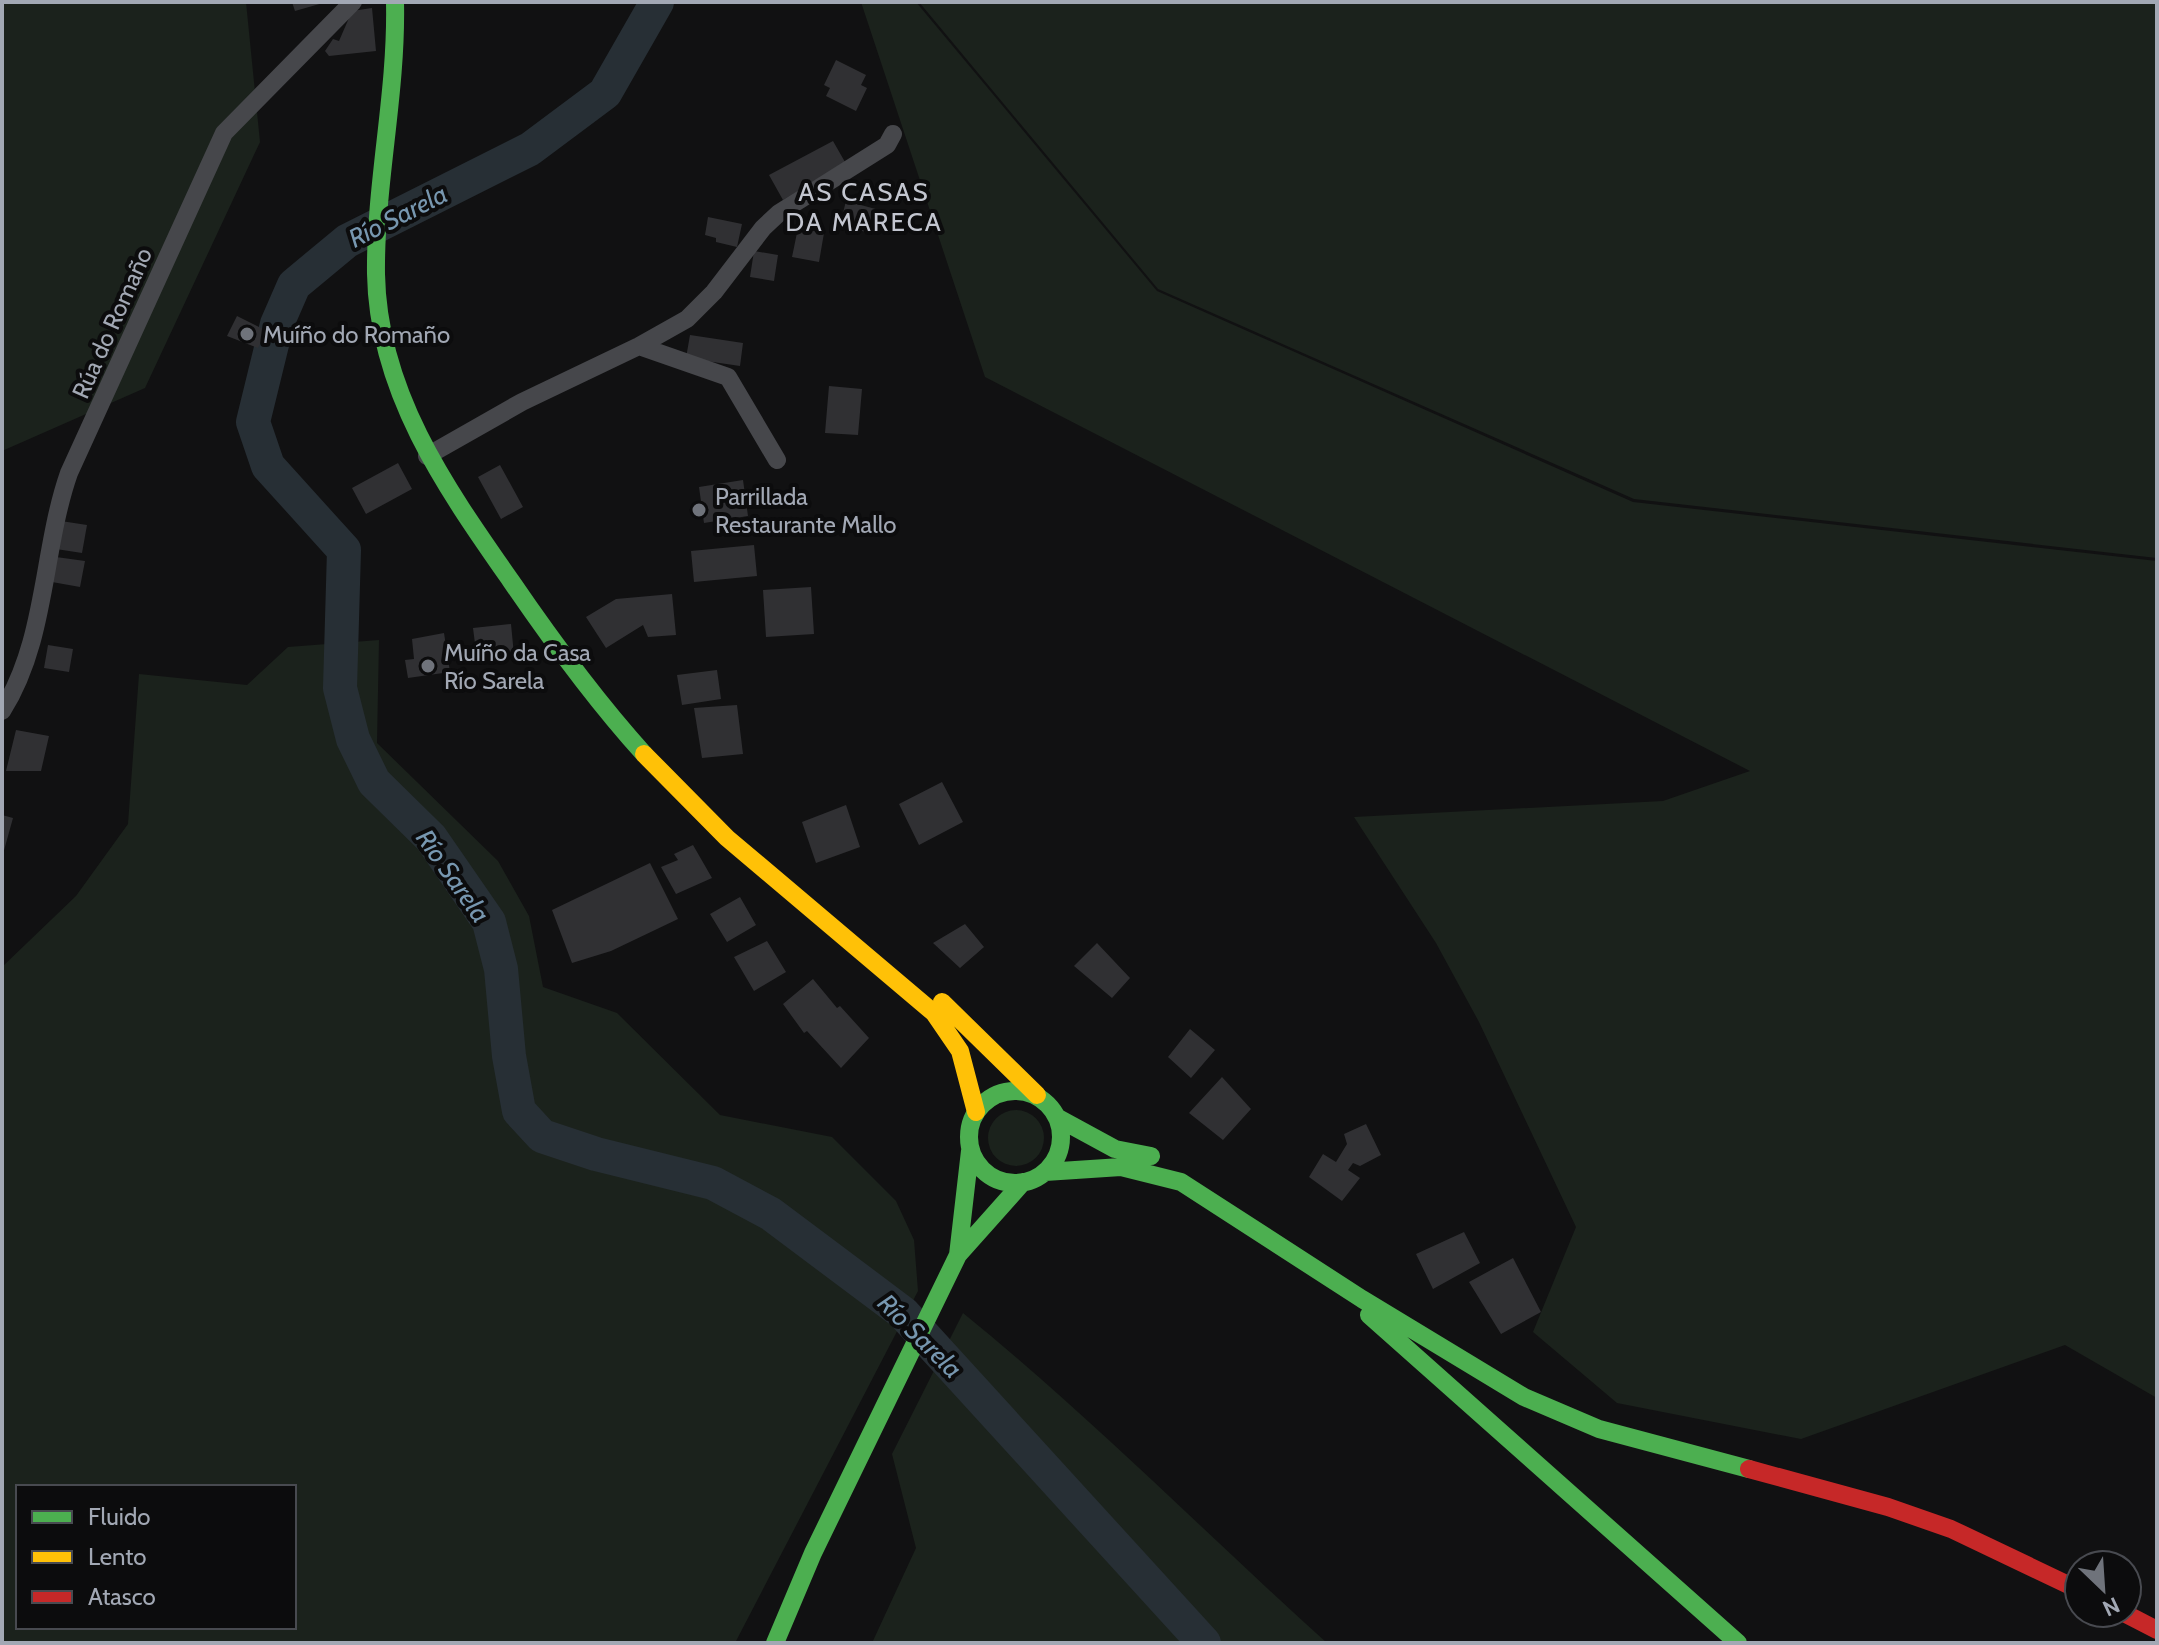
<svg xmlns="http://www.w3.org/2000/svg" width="2159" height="1645" font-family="Cabin,sans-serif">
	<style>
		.green { fill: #1b221c; fill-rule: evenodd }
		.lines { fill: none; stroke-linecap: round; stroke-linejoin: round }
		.river { stroke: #272f35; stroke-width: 34 }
		.building { fill: #303033 }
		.street { stroke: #46474b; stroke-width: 18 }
		.fast { stroke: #4caf50; stroke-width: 18 }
		.slow { stroke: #ffc107; stroke-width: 18 }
		.jam { stroke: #c62828; stroke-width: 18 }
		.poi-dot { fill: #6f737b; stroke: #0c0c0d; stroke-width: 3 }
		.labels { text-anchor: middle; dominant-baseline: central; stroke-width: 8; stroke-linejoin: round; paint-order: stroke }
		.street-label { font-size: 24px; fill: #a2a8b4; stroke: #0c0c0d }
		.poi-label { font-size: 24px; fill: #a2a8b4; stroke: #0c0c0d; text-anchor: start }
		.neighbourhood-label { font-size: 26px; letter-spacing: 2px; fill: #c3c6d0; stroke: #0c0c0d }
		.water-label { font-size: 26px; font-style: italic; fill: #7797b0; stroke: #0c0c0d }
	</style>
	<rect width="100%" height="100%" fill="#111112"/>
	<path class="green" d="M2 2H246L260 142 145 388 2 451Z
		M861 2H916L1157 291 1633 502 2157 561V1398L2065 1345 1801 1439 1617 1403 1533 1332 1576 1227 1479 1022 1436 943 1354 817 1663 801 1750 771 985 377Z
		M919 2H2157V558L1634 499 1158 289Z
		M379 640 377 743 498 861 529 916 543 987 617 1013 720 1115 832 1137 896 1201 914 1240 918 1291 735 1643H2V967L76 896 128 824 139 674 247 685 288 647ZM294 1487V1627H18V1487Z
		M988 1138a28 28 0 1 1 56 0a28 28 0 1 1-56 0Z
		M963 1313C1090 1416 1205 1533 1327 1643H872L916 1548 892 1454Z"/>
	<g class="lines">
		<path class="river" d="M657 2 605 93 530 149 347 241 294 285 277 324 253 422 268 466 344 550 340 688 353 739 374 782 431 838 489 922 501 969 509 1056 519 1111 542 1136 596 1154 713 1183 771 1214 903 1313 1204 1643"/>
	</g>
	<path class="building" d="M292 2H323V3L295 11Z
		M372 8 376 51 329 56 325 51 333 39 339 41 352 11Z
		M836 60 866 75 861 85 867 88 856 111 826 96 830 88 824 85Z
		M833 141 845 162 783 200 769 175Z
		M846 201 883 211 877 235 840 225Z
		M708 217 742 224 737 247 716 242V238L705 235Z
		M798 228 824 233 819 262 792 257Z
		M754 251 778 255 774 281 750 277Z
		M237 316 267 331 258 348 227 336Z
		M690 335 743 343 740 366 686 358Z
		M829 386 862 389 858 435 825 433Z
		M398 463 412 489 366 514 352 488Z
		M500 465 523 507 501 519 478 477Z
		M743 480 748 516 704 523 699 487Z
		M61 521 87 525 82 553 56 549Z
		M754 545 757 576 694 582 691 551Z
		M56 557 85 561 80 587 52 582Z
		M811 587 814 634 766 637 763 590Z
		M672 594 676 635 648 637 643 625 606 648 586 617 616 599Z
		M511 624 514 655 477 659 473 628Z
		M444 633 450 672 408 678 405 660 414 659 412 639Z
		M48 645 73 649 69 672 44 668Z
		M717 670 721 699 682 705 677 675Z
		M737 705 743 754 702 758 694 708Z
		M16 730 49 736 41 771H6Z
		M942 782 963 822 919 845 899 804Z
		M846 805 860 847 816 863 802 822Z
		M2 815 13 818 3 854H2Z
		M693 845 712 878 676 894 661 867 678 860 674 854Z
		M650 863 678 919 611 951 572 963 552 910Z
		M740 897 756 925 727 942 710 914Z
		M965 924 984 947 960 968 933 943Z
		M767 941 786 972 754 991 734 957Z
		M1097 943 1130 978 1112 998 1074 966Z
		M813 979 837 1008 840 1006 869 1038 841 1068 807 1031 804 1033 783 1004Z
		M1190 1029 1215 1050 1191 1078 1168 1057Z
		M1222 1077 1251 1109 1223 1140 1189 1113Z
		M1366 1124 1381 1155 1360 1166 1353 1163 1348 1170 1360 1178 1342 1201 1309 1177 1323 1154 1336 1162 1347 1144 1344 1134Z
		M1464 1232 1480 1263 1433 1289 1416 1254Z
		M1513 1258 1541 1312 1501 1334 1469 1282Z"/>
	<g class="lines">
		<path class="street" d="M639 346 728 377 777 460
			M427 456 522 402 639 346 687 319 714 292 763 228 779 213 887 145 893 134
			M2 711C47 640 42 550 69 473L224 133 353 2"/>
		<path class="fast" d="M395 2C397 94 375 183 376 274 378 392 446 488 511 581 552 641 595 700 644 754
			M969 1137a46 46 0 1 1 92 0a46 46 0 1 1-92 0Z
			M1058 1118 1115 1149 1151 1156
			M1045 1172 1121 1167 1181 1182 1362 1299 1524 1397 1599 1429 1749 1469
			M958 1255 1023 1182
			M1369 1315 1738 1643
			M775 1643 813 1553 958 1255 970 1151"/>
		<path class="slow" d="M644 754 727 838 934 1013 960 1051 976 1112
			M942 1002 1037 1095"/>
		<path class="jam" d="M1749 1469 1888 1507 1951 1529 2079 1590
			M2124 1613 2157 1630"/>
	</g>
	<g class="poi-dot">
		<circle cx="247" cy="334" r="8"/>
		<circle cx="699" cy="510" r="8"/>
		<circle cx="428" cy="666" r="8"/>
	</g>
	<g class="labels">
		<g class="street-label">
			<text transform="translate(112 323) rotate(-66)">Rúa do Romaño</text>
		</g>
		<g class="poi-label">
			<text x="263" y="334">Muíño do Romaño</text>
			<text x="715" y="496">Parrillada<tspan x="715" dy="28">Restaurante Mallo</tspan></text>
			<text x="444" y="652">Muíño da Casa<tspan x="444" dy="28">Río Sarela</tspan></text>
		</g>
		<g class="neighbourhood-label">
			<text x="864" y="192">AS CASAS<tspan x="864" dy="30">DA MARECA</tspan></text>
		</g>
		<g class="water-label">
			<text transform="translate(398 216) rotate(-27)">Río Sarela</text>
			<text transform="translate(453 876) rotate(55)">Río Sarela</text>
			<text transform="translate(920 1336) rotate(45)">Río Sarela</text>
		</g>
	</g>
	<rect width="2159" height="1645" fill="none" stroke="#a2a8b4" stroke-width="8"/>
	<rect x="16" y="1485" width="280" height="144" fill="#0c0c0d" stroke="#484a50" stroke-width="2"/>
	<rect x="32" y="1511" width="40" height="12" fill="#4caf50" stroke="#484a50" stroke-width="2"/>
	<text x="88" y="1525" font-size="24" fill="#a2a8b4">Fluido</text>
	<rect x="32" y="1551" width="40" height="12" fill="#ffc107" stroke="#484a50" stroke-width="2"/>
	<text x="88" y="1565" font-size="24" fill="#a2a8b4">Lento</text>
	<rect x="32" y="1591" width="40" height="12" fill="#c62828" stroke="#484a50" stroke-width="2"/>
	<text x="88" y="1605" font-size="24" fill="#a2a8b4">Atasco</text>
	<g transform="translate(2103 1589) rotate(155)"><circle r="38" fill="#0c0c0d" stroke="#484a50" stroke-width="2"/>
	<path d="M0-6L14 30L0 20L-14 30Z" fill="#6f737b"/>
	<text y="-12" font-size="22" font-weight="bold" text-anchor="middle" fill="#a2a8b4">N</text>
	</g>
</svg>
